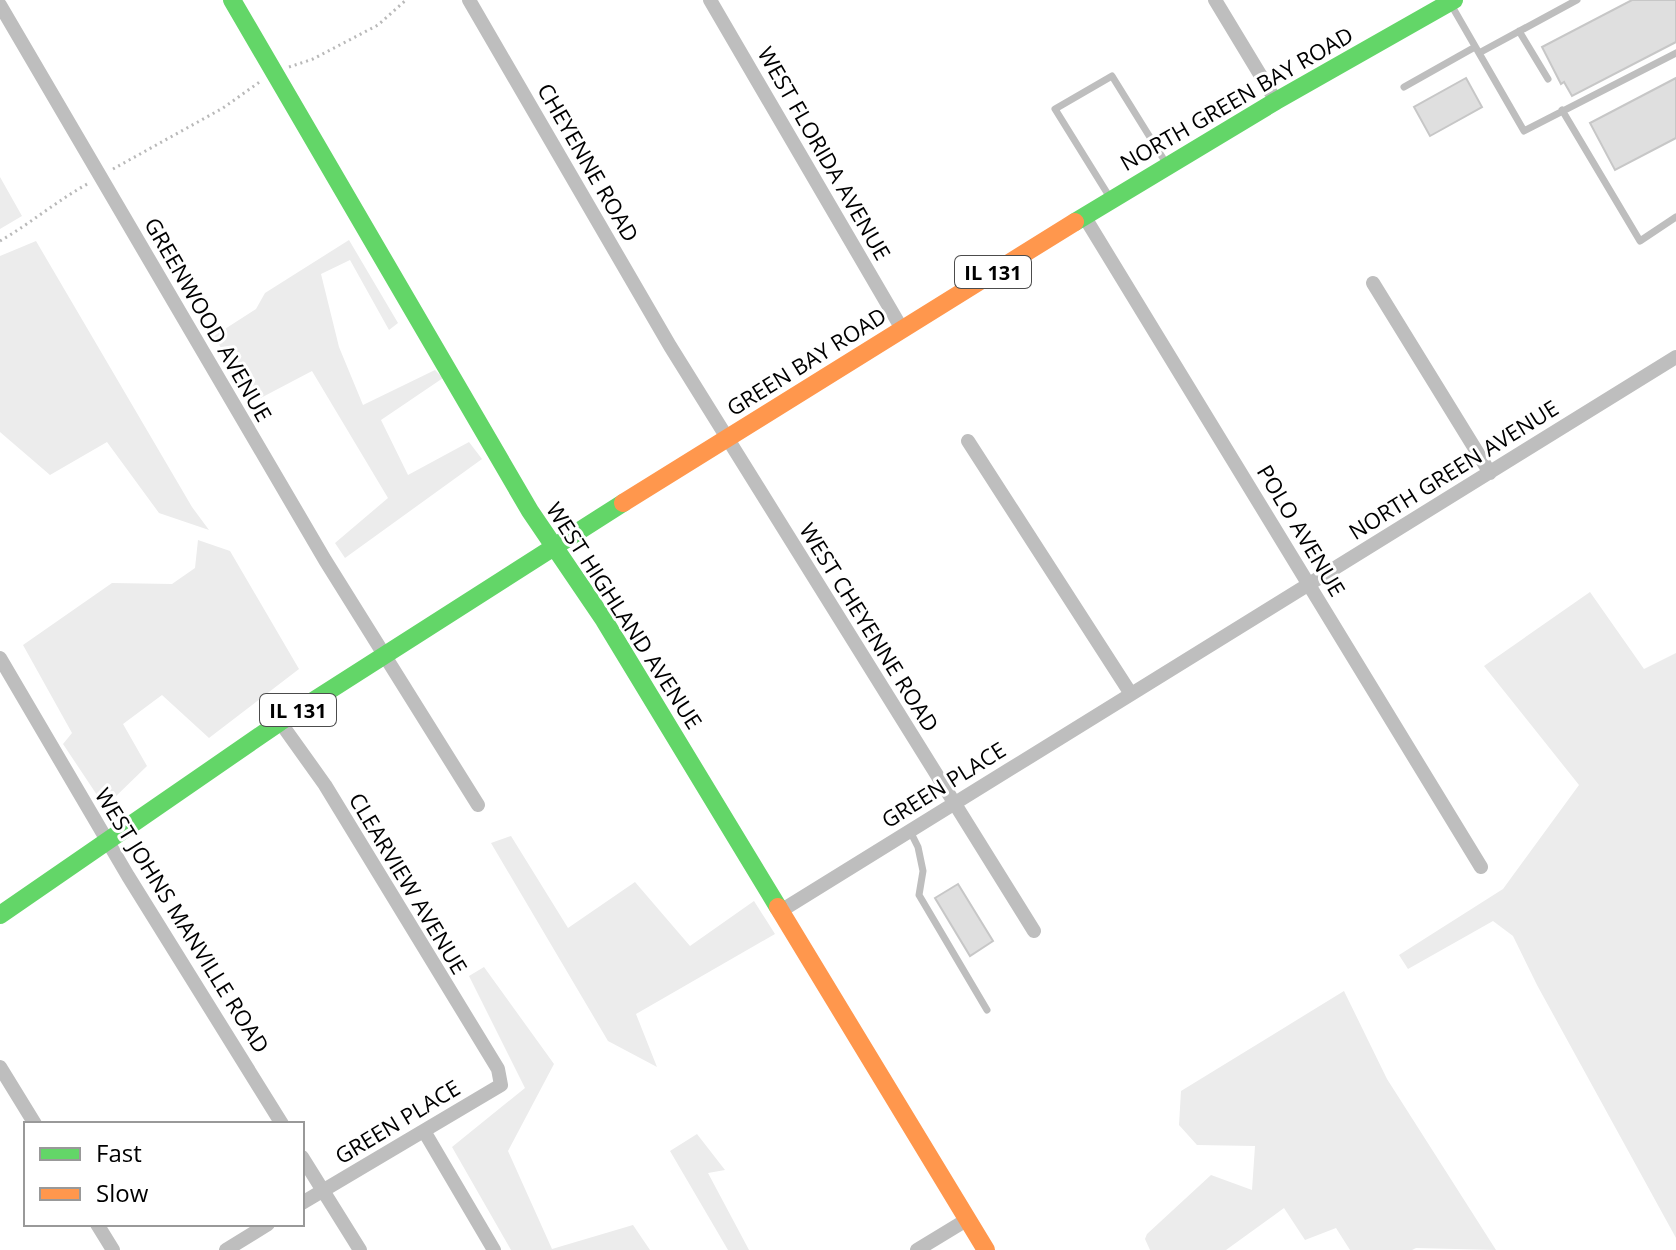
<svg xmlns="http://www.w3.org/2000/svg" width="1676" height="1250" font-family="'Open Sans',sans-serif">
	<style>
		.green { fill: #ececec }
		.building { fill: #dfdfdf; stroke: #c7c7c7; stroke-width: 2 }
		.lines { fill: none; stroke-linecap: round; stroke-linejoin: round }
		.path { stroke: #b9b9b9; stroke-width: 3; stroke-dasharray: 2 4; stroke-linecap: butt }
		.lane { stroke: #bebebe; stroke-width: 7 }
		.street { stroke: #bebebe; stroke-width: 14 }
		.fast { stroke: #63d668; stroke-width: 18 }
		.slow { stroke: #ff974d; stroke-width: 18 }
		.labels { text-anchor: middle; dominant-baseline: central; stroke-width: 6; stroke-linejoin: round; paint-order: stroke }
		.shield { fill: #fff; stroke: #4c4c4c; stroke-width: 2 }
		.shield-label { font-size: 20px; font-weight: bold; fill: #000 }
		.street-label { font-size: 22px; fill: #000; stroke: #fff }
	</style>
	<rect width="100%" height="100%" fill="#fff"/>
	<path class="green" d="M0 177 22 216 0 229Z
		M349 240 398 323 389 330 350 260 321 274 339 347 363 405 435 370 443 378 381 420 408 475 469 442 482 459 345 558 335 543 388 498 312 371 253 402 214 336 256 309 265 293Z
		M36 241 192 507 209 530 159 513 107 442 50 475 0 432V256Z
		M198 540 230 551 299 669 209 738 162 695 123 724 147 766 112 800 99 798 63 744 72 733 23 645 112 583 172 584 195 568Z
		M1590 592 1644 669 1676 653V1238L1537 985 1513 936 1493 921 1408 969 1399 955 1503 889 1579 785 1484 666Z
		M511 836 568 928 635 882 690 946 754 901 775 934 636 1014 657 1067 608 1041 491 843Z
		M484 967 554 1064 508 1151 552 1249 633 1225 650 1250H511L452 1147 525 1088 469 976Z
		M1344 991 1387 1079 1496 1250 1416 1248 1412 1250H1350L1336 1228 1305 1240 1284 1208 1226 1250H1150L1145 1239 1147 1234 1211 1175 1252 1190 1255 1146 1197 1145 1179 1125 1181 1091Z
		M697 1134 725 1170 708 1173 749 1250H728L670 1151Z"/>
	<path class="building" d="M1632 0H1676V42L1572 96 1564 82 1561 84 1542 47Z
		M1466 78 1482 107 1430 136 1414 107Z
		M1676 78V138L1615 170 1590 123Z
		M958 884 993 941 970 956 935 898Z"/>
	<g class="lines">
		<path class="path" d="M289 67 313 59 378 25 406 0
			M113 169 223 108 261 81
			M0 241C31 223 58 200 89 183"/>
		<path class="lane" d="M1453 8 1524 131 1676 53
			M1519 31 1548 79
			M1479 53 1577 0
			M1404 87 1475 47
			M1562 110 1640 241 1676 217
			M1109 196 1055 109 1112 76 1166 163
			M910 831 918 847 923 871 919 895 987 1010"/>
		<path class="street" d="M469 0 670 346 1034 931
			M710 0 902 329
			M1215 0 1276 101
			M0 5 325 560 478 805
			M1084 216 1481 867
			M1373 283 1490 473
			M968 441 1131 694
			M0 658 128 876 282 1124
			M280 722 325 785 498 1069 501 1085 302 1203
			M779 912 1676 357
			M0 1067 35 1124
			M424 1131 494 1250
			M302 1157 360 1250
			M97 1224 113 1250
			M226 1250 268 1224
			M917 1250 968 1219"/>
		<path class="fast" d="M232 0 530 511 604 620 778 907
			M1075 222 1276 101 1454 0
			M0 915 280 722 623 503"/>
		<path class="slow" d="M623 503 1075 222
			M778 907 986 1250"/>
	</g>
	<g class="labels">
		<g class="shield">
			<rect x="955" y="256" width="76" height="32" rx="6"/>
			<rect x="260" y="694" width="76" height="32" rx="6"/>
		</g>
		<g class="shield-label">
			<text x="993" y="272">IL 131</text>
			<text x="298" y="710">IL 131</text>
		</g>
		<g class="street-label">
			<text transform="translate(1236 98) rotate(-30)">NORTH GREEN BAY ROAD</text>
			<text transform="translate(825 153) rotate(60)">WEST FLORIDA AVENUE</text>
			<text transform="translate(589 162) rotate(60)">CHEYENNE ROAD</text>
			<text transform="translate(209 319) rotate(60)">GREENWOOD AVENUE</text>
			<text transform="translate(806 361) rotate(-32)">GREEN BAY ROAD</text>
			<text transform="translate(1453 469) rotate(-32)">NORTH GREEN AVENUE</text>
			<text transform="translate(1302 530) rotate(59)">POLO AVENUE</text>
			<text transform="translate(625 615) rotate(57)">WEST HIGHLAND AVENUE</text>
			<text transform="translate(870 627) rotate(58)">WEST CHEYENNE ROAD</text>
			<text transform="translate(943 784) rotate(-32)">GREEN PLACE</text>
			<text transform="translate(409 883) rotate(59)">CLEARVIEW AVENUE</text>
			<text transform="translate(183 920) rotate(58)">WEST JOHNS MANVILLE ROAD</text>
			<text transform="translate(397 1121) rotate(-31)">GREEN PLACE</text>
		</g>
	</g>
	<rect x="24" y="1122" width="280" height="104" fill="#ffffff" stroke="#999999" stroke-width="2"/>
	<rect x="40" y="1148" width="40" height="12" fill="#63d668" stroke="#999999" stroke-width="2"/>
	<text x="96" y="1162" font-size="24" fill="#000000">Fast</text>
	<rect x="40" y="1188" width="40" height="12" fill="#ff974d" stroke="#999999" stroke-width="2"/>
	<text x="96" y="1202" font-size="24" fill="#000000">Slow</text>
</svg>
